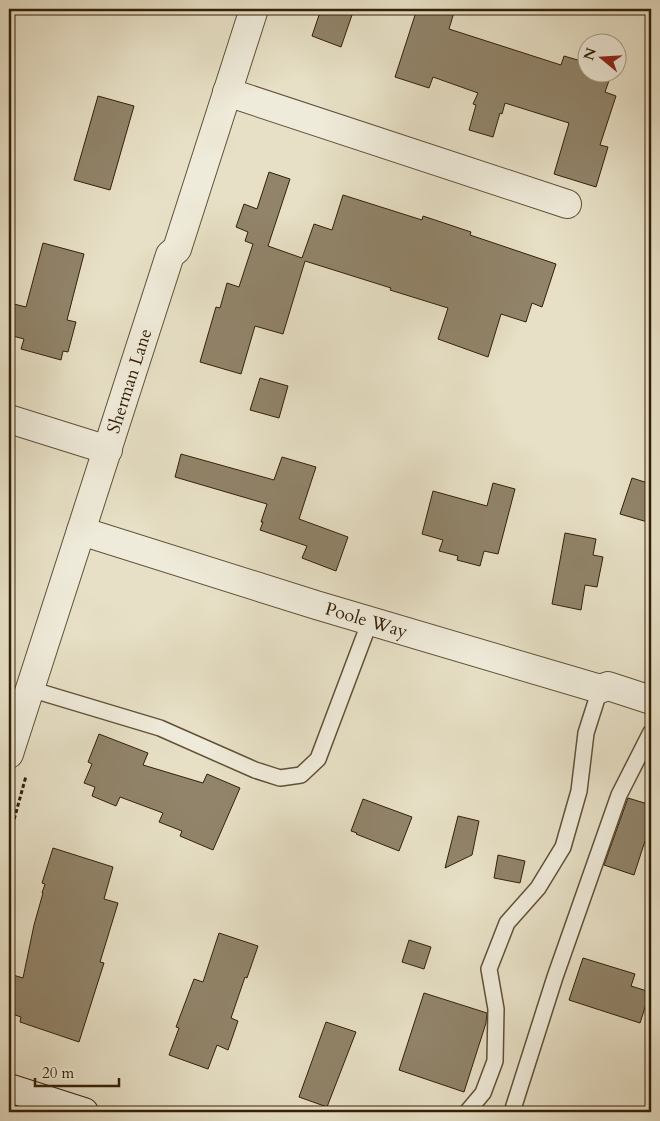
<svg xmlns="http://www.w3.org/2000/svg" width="660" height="1121" font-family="Cardo,serif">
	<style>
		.building { fill: #91846a; stroke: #342007 }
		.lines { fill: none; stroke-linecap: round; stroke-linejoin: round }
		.lane-casing { stroke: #615037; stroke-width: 18 }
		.street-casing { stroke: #615037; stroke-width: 30 }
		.secondary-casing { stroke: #342007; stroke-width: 30 }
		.path { stroke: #342007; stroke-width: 3; stroke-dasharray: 4 2.5; stroke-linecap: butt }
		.lane { stroke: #efebda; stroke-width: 15 }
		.street { stroke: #efebda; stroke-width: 28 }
		.secondary { stroke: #efebda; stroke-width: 28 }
		.labels { text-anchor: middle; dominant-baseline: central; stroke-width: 4; stroke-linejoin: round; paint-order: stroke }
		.street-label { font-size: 18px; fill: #342007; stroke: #efebda }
	</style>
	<rect width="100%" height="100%" fill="#e7e0c6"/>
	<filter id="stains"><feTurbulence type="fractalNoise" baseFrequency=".004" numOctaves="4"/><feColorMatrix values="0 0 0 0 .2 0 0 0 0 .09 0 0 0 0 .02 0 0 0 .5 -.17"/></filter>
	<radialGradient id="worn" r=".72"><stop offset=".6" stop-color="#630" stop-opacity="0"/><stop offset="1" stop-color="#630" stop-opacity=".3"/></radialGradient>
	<path class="building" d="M321 9H354L341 47 312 36Z
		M417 9H455L449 29 561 65 564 56 588 63V72H612L605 92 616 96 600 145 608 147 596 187 554 174 569 123 505 103 502 114 500 113 493 137 469 130 476 105 473 104 478 93 433 77 429 88 395 77Z
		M98 96 134 106 110 190 74 180Z
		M269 172 290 179 268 246 302 258 314 224 332 230 343 195 422 220 423 216 471 232 470 235 556 264 542 307 532 303 526 322 501 314 488 357 438 339 448 308 390 290 391 288 305 261 283 334 255 326 241 374 200 362 216 307 220 308 227 283 239 287 253 244 245 241 248 232 236 227 244 204 257 209Z
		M43 243 84 254 67 320 76 322 68 352 63 351 61 360 21 349 24 339 9 335V326L14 304 26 307Z
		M260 378 288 386 279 418 250 410Z
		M181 454 274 480 282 457 316 467 299 519 348 537 336 571 302 558 307 546 260 530 263 522H261L267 504 175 477Z
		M632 478 651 484V523L620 514Z
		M493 483 515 489 498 554 484 551 480 566 457 560 458 556 439 551 443 540 422 534 433 491 487 506Z
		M565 533 596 539 593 555 603 557 597 587 585 585 581 610 552 604Z
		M99 734 148 753 143 765 203 783 207 774 240 788 213 850 180 836 182 831 159 822 163 813 120 797 116 806 92 796 95 787 84 783 92 764 88 762Z
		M628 798 651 805V843L645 841 634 875 604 865Z
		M363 799 412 817 399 851 356 834 357 833 351 831Z
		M458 816 479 821 472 855 445 868Z
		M53 848 113 867 104 899 118 903 100 962 104 963 79 1042 20 1022 21 1017 9 1013V988L13 975 23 978 34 925 43 893H42L45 884 42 883Z
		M498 855 525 861 520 883 494 878Z
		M219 933 258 946 247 978 245 977 231 1018 238 1021 228 1050 217 1045 208 1069 169 1055 179 1028 176 1027 194 979 203 982Z
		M409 940 431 947 424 969 402 962Z
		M583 958 635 974 631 986 650 992 640 1023 569 1000Z
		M424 993 487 1013 486 1023 464 1092 399 1070Z
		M326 1022 356 1032 327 1107 299 1097Z"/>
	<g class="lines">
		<defs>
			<path id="lane" d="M30 689 160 728 255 770 280 778 301 775 318 759 370 621
				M467 1112 483 1093 495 1061 496 1009 489 969 507 923 538 888 563 847 579 791 586 733 600 689
				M512 1112 555 977 619 795 651 732"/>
			<g id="street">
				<path d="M227 92 567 204"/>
				<path d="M9 419 108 450"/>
				<path id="s1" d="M81 531 316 605 600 689 608 686 651 700"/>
				<path id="s2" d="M9 754 170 255 177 249 254 9"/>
			</g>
			<path id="secondary" d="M9 1088 84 1112"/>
		</defs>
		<use href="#lane" class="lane-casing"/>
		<use href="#street" class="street-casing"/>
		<use href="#secondary" class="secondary-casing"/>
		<path class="path" d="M9 838 26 776"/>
		<use href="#lane" class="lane"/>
		<use href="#street" class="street"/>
		<use href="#secondary" class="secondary"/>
	</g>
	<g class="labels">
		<g class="street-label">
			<text stroke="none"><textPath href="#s2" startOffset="392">Sherman Lane</textPath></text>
			<text stroke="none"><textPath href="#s1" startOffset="299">Poole Way</textPath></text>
		</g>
	</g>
	<rect width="660" height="1121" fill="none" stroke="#e7e0c6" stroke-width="30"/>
	<rect x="10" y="10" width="640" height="1101" fill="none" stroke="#342007" stroke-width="2.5"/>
	<rect x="15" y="15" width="630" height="1091" fill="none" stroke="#342007"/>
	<g transform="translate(602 58) rotate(288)"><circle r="24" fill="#efebda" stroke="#a49a86"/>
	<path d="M0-4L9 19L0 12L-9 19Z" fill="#8f2418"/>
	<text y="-8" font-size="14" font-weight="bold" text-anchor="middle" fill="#342007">N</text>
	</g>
	<path d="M35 1078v8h84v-8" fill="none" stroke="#342007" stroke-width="2.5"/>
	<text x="42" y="1078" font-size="15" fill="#342007" stroke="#efebda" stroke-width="4" paint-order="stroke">20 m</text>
	<rect width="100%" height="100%" filter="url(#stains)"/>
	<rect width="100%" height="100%" fill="url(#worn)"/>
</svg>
